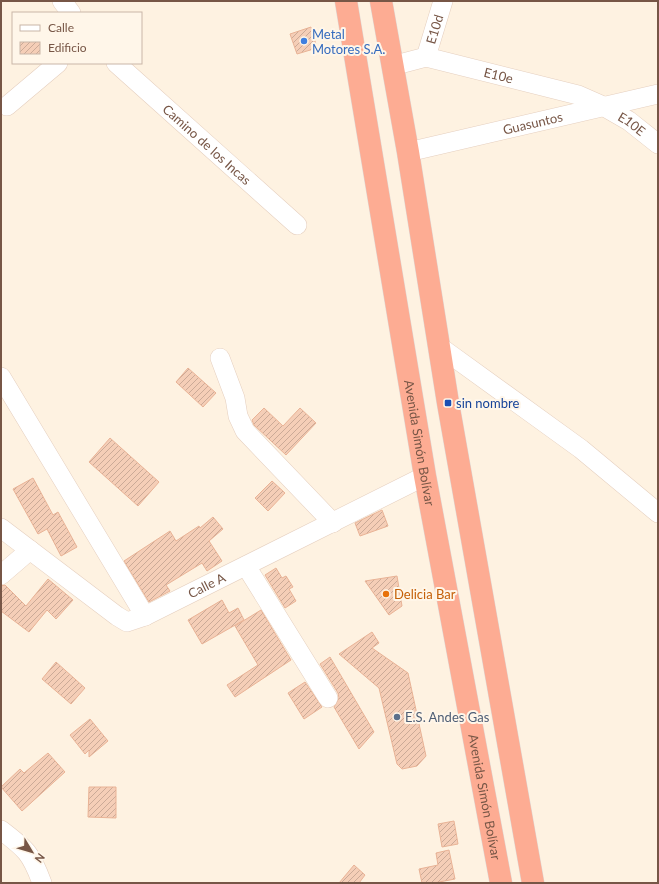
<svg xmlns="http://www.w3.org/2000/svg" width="659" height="884" font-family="Lato,sans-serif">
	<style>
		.building { fill: url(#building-hatch); stroke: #e9b396 }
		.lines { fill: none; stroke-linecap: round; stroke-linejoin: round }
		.minor-casing { stroke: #e5cfbf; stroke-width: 20 }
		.highway-casing { stroke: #ded6d3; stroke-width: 23 }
		.minor { stroke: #fff; stroke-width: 19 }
		.highway { stroke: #fdac93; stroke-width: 22 }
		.shop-dot { fill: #3f7fe0; stroke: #fff6e9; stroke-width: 1.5 }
		.transit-dot { fill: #1a4fb4; stroke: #fff6e9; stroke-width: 1.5 }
		.food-dot { fill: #e8710a; stroke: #fff6e9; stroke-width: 1.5 }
		.service-dot { fill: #5c6f8a; stroke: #fff6e9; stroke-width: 1.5 }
		.labels { text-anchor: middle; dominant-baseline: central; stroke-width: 4; stroke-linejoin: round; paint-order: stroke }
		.street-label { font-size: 13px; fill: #775646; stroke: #fff6e9 }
		.shop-label { font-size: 13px; fill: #366cbe; stroke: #fff6e9; text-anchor: start }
		.transit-label { font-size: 13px; fill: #164399; stroke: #fff6e9; text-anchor: start }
		.food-label { font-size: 13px; fill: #c56008; stroke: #fff6e9; text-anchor: start }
		.service-label { font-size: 13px; fill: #4e5e75; stroke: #fff6e9; text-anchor: start }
	</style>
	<defs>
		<pattern id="building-hatch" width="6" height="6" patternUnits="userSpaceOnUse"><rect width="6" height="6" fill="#f5ceb7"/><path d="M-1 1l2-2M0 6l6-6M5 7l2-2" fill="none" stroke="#cbaa97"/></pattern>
	</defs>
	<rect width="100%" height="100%" fill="#fef2e1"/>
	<path class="building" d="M311 27 317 48 297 54 290 34Z
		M188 368 216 393 203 407 176 382Z
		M264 408 283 426 300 408 316 423 286 455 254 425 252 420Z
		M110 438 159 482 138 506 89 462Z
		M33 478 53 515 58 512 77 547 61 556 47 529 38 534 13 489Z
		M272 481 285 493 268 511 255 498Z
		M382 510 388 526 360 536 355 523Z
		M213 517 223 529 209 541 222 561 207 571 202 563 166 585 170 591 149 602 124 561 170 531 176 541 199 526 200 528Z
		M276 568 282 578 286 576 293 587 289 589 296 601 285 608 265 575Z
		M397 576 402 606 389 615 365 581Z
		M48 579 73 600 56 619 47 610 29 632 1 611V586L5 585 26 606Z
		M222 600 229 613 238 608 244 620 202 644 188 620Z
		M261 610 291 660 235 697 227 685 258 665 235 626Z
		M372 632 379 643 372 648 408 673 426 756 417 766 402 769 397 764 379 688 339 654Z
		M330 657 374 732 359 749 334 707 339 698 338 693 320 664Z
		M56 662 85 688 71 704 42 679Z
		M305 682 322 707 304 719 288 693Z
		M90 719 108 741 89 757V750L85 754 70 735Z
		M48 753 65 772 22 811 1 787 20 769 24 773Z
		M89 787H116V818L88 817Z
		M454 821 458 844 442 847 438 824Z
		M449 850 455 879 434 883H422L419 869 438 865 436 853Z
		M354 865 365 875 359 883H339Z"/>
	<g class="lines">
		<defs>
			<g id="minor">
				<path d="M62 1 71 13"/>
				<path id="s1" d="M426 57 443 1"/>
				<path id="s2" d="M116 63 297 225"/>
				<path id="s3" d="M392 66 426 57 578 95 603 106 629 121 658 144"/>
				<path d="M7 106 58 63"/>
				<path id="s4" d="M408 152 658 94"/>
				<path d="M440 347 581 449 658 513"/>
				<path d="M220 358 235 398 238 416 245 431 333 523"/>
				<path d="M1 377 145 616"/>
				<path id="s5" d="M1 528 117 616 127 622 145 616 425 476"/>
				<path d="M246 566 328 698"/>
				<path d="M1 575 30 550"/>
				<path d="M1 830C26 849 31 853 42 883"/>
			</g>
			<g id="highway">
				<path id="s6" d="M346 1 425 476 501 883"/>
				<path d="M381 1 408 152 448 403 533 883"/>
			</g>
		</defs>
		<use href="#minor" class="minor-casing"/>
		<use href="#highway" class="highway-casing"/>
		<use href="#minor" class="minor"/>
		<use href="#highway" class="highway"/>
	</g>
	<circle class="shop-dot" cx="304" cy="41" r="4"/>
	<rect class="transit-dot" x="444" y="399" width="8" height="8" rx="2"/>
	<circle class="food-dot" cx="386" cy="594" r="4"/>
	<circle class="service-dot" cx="397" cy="717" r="4"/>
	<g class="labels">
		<g class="street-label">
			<text stroke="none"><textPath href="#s1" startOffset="29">E10d</textPath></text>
			<text stroke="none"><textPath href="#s3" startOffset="110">E10e</textPath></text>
			<text stroke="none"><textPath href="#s4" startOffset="128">Guasuntos</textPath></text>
			<text stroke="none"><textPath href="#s3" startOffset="253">E10E</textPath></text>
			<text stroke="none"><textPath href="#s2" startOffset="122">Camino de los Incas</textPath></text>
			<text stroke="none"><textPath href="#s6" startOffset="448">Avenida Simón Bolívar</textPath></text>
			<text stroke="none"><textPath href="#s5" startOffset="245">Calle A</textPath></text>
			<text stroke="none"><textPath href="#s6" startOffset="808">Avenida Simón Bolívar</textPath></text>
		</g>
		<g class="shop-label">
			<text x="312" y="34">Metal<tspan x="312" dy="15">Motores S.A.</tspan></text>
		</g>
		<g class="transit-label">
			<text x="456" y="403">sin nombre</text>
		</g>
		<g class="food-label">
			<text x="394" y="594">Delicia Bar</text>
		</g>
		<g class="service-label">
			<text x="405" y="717">E.S. Andes Gas</text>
		</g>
	</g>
	<rect width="659" height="884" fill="none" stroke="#775646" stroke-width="4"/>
	<rect x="12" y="12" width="130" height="52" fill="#fff6e9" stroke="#c9b6a8"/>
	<rect x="20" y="25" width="20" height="6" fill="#ffffff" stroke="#c9b6a8"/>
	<text x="48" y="32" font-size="12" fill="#775646">Calle</text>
	<rect x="20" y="42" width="20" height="12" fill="url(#building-hatch)" stroke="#c9b6a8"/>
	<text x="48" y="52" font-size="12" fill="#775646">Edificio</text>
	<g transform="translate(32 852) rotate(128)" stroke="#fff6e9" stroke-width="3" paint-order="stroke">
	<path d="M0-3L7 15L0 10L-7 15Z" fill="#775646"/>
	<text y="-6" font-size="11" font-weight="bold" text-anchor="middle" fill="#775646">N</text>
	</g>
</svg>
